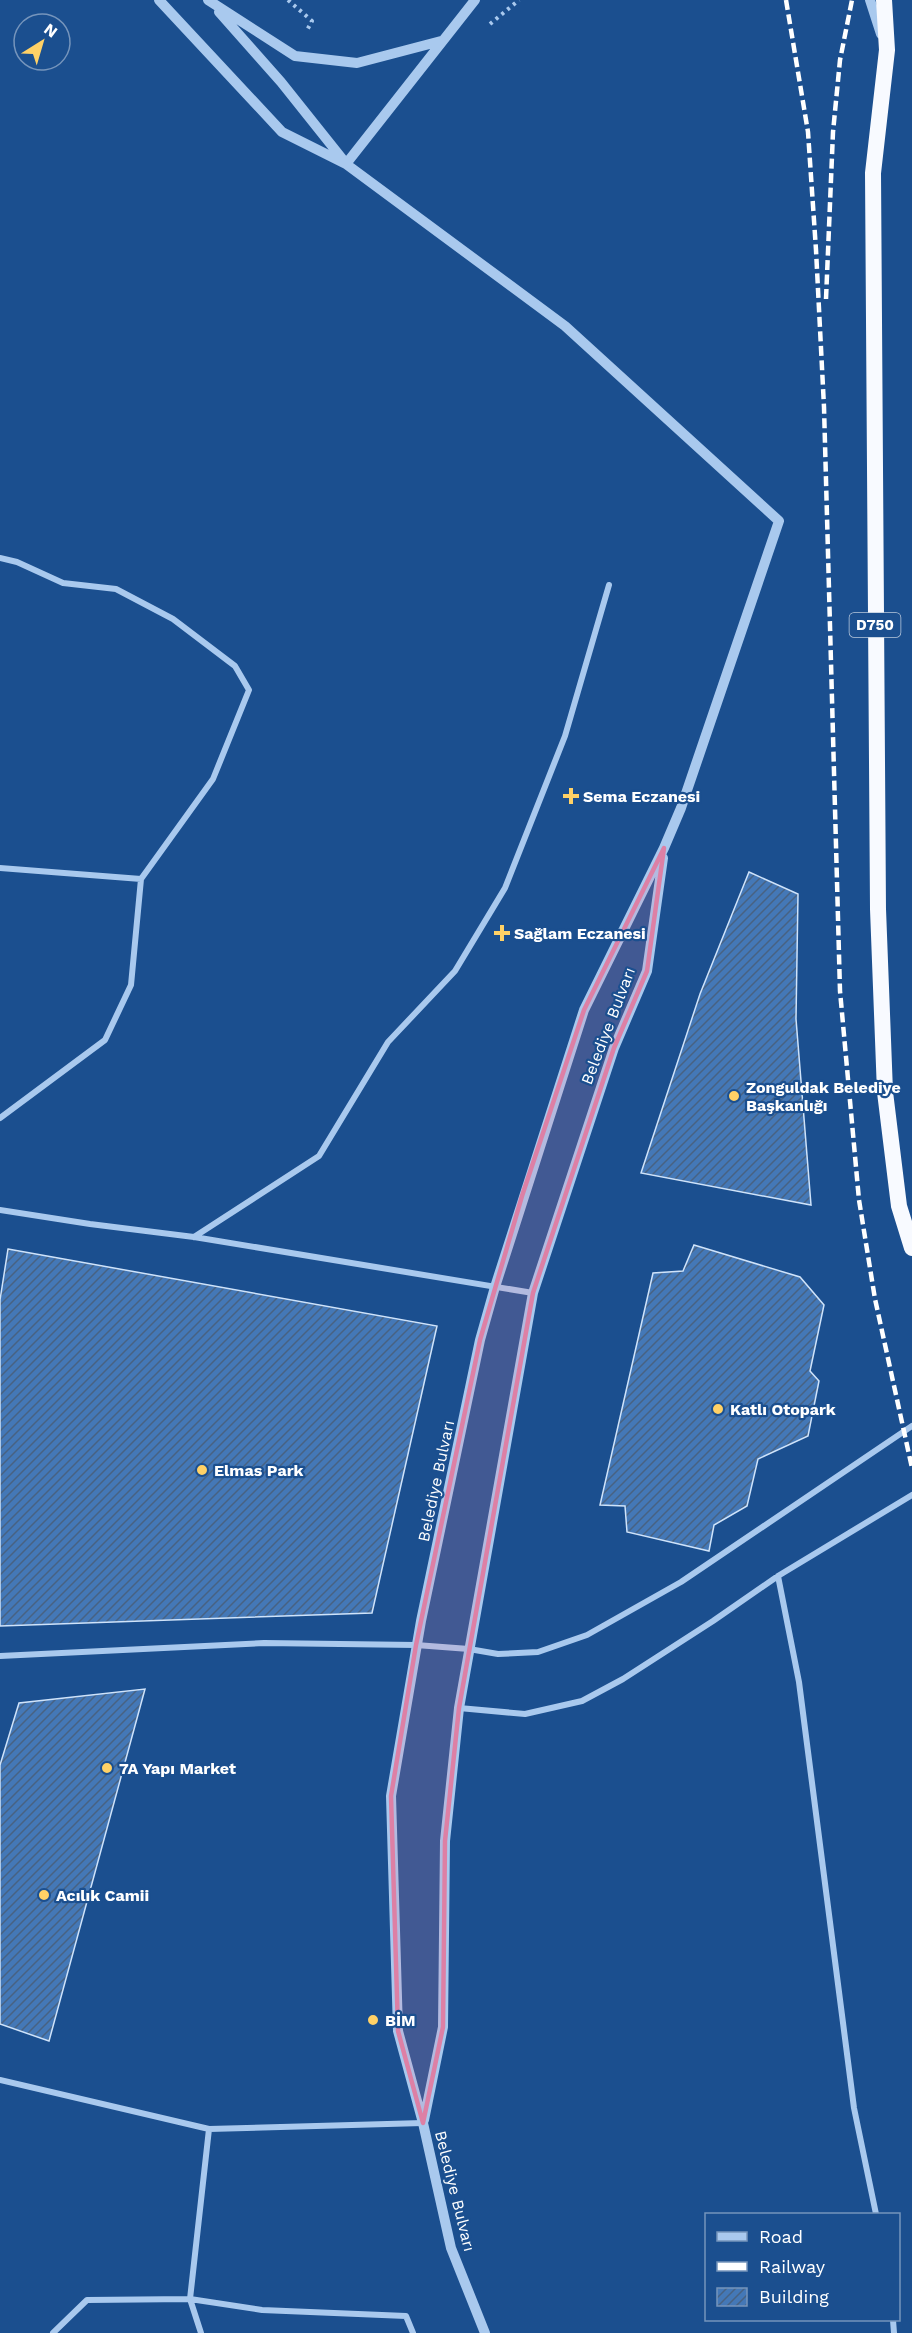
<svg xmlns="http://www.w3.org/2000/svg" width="912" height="2333" font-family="'Work Sans',sans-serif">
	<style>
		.building { fill: url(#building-hatch); stroke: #cfe3fa; stroke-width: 1.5 }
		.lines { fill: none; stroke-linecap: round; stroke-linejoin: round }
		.path { stroke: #a9c9ee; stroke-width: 4; stroke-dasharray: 3 4.5; stroke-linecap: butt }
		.minor { stroke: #a9c9ee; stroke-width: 6 }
		.tertiary { stroke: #a9c9ee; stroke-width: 10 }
		.trunk { stroke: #f8faff; stroke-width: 16 }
		.rail { stroke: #fff; stroke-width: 4.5; stroke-dasharray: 10 4.5; stroke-linecap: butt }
		.marked { fill: #dd80a5; fill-opacity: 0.2; stroke: #dd80a5; stroke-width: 4.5; stroke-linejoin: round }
		.poi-dot { fill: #ffd166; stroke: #1b4f8f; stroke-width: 2 }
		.labels { text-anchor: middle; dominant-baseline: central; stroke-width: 4.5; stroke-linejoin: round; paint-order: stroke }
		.shield { fill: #1b4f8f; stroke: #bbcadd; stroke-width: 1.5 }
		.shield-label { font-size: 15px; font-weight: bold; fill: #fff }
		.poi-label { font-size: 16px; font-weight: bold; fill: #fff; stroke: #1b4f8f; text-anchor: start }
		.street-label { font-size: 16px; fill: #fff; stroke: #1b4f8f }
	</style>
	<defs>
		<pattern id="building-hatch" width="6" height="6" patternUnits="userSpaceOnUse" patternTransform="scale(1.5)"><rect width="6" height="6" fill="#4478b7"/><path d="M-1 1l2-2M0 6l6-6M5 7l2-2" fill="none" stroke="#486282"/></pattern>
	</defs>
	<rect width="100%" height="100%" fill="#1b4f8f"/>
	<path class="building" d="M749 872 798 894 796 1019 811 1205 641 1173 700 994Z
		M694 1245 800 1277 824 1305 810 1371 819 1381 808 1436 758 1459 747 1506 714 1525 709 1551 627 1532 625 1506 600 1505 653 1273 683 1271Z
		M8 1249 437 1326 372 1613 0 1626V1300Z
		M145 1689 49 2041 0 2024V1765L19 1703Z"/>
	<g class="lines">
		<path class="path" d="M288 0 312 21 306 32
			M490 24 519 0"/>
		<path class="minor" d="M0 558 17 562 63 583 116 589 173 619 235 666 249 690 213 779 141 879 131 985 105 1040 0 1118
			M0 868 141 879
			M0 1210 90 1224 194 1237 533 1293
			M194 1237 319 1156 388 1042 455 971 505 888 565 736 609 585
			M778 1576 799 1682 854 2108 876 2214
			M0 1656 264 1643 416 1645 469 1649 498 1654 538 1652 587 1635 681 1582 912 1426
			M459 1708 525 1714 582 1701 623 1679 713 1621 778 1576 912 1495
			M0 2080 209 2129 423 2123
			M893 2320 894 2333
			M53 2333 87 2300 190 2299 262 2310 406 2316 413 2333
			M201 2333 190 2299 209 2129"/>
		<path class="tertiary" d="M159 0 282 132 346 164 565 326 779 521 681 808 664 848 584 1010 495 1287 480 1340 421 1621 391 1796 398 2031 423 2123 451 2248 485 2333
			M208 0 295 56 357 63 441 41
			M870 0 881 34
			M219 12 281 82 344 161
			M346 164 475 0
			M424 2120 443 2027 445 1841 459 1708 533 1293 614 1048 647 971 663 858"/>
		<path class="trunk" d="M884 0 887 50 873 173 878 909 885 1092 899 1206 912 1248"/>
		<path class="rail" d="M786 0 808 132 816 250 824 407 840 991 859 1200 875 1299 912 1468
			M826 299 833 132 840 60 852 0"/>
	</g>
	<path class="marked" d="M664 848 647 971 614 1048 533 1293 459 1708 445 1841 443 2027 423 2123 398 2031 391 1796 416 1645 480 1340 522 1196 584 1010Z"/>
	<g class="poi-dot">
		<path d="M568 787h6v6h6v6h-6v6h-6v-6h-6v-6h6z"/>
		<path d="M499 924h6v6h6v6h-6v6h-6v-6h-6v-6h6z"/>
		<circle cx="734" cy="1096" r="6"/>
		<circle cx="718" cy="1409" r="6"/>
		<circle cx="202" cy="1470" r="6"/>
		<circle cx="107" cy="1768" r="6"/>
		<circle cx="44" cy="1895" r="6"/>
		<circle cx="373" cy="2020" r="6"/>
	</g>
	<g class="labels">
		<rect class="shield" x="849.5" y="613" width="51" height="24" rx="4.5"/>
		<g class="shield-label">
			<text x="875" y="625">D750</text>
		</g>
		<g class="poi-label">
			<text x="583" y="796">Sema Eczanesi</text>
			<text x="514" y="933">Sağlam Eczanesi</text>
			<text x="746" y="1087">Zonguldak Belediye<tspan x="746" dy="18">Başkanlığı</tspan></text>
			<text x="730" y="1409">Katlı Otopark</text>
			<text x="214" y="1470">Elmas Park</text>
			<text x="119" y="1768">7A Yapı Market</text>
			<text x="56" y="1895">Acılık Camii</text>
			<text x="385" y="2020">BİM</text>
		</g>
		<g class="street-label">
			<text transform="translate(608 1026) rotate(-69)">Belediye Bulvarı</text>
			<text transform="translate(436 1481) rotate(-78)">Belediye Bulvarı</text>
			<text transform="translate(455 2191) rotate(76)">Belediye Bulvarı</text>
		</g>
	</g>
	<rect x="705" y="2213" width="195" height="108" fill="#1b4f8f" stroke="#7695bc" stroke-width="1.5"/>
	<rect x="717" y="2232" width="30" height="9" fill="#a9c9ee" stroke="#7695bc" stroke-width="1.5"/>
	<text x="759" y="2243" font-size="18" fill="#ffffff">Road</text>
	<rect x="717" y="2262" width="30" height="9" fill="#ffffff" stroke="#7695bc" stroke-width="1.5"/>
	<text x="759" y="2273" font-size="18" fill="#ffffff">Railway</text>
	<rect x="717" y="2288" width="30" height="18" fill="url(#building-hatch)" stroke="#7695bc" stroke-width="1.5"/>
	<text x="759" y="2303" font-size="18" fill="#ffffff">Building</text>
	<g transform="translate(42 42) rotate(37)"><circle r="28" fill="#1b4f8f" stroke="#7695bc" stroke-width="1.5"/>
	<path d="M0-4.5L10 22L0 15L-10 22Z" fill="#ffd166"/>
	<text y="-9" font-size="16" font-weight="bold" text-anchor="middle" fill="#ffffff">N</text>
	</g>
</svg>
